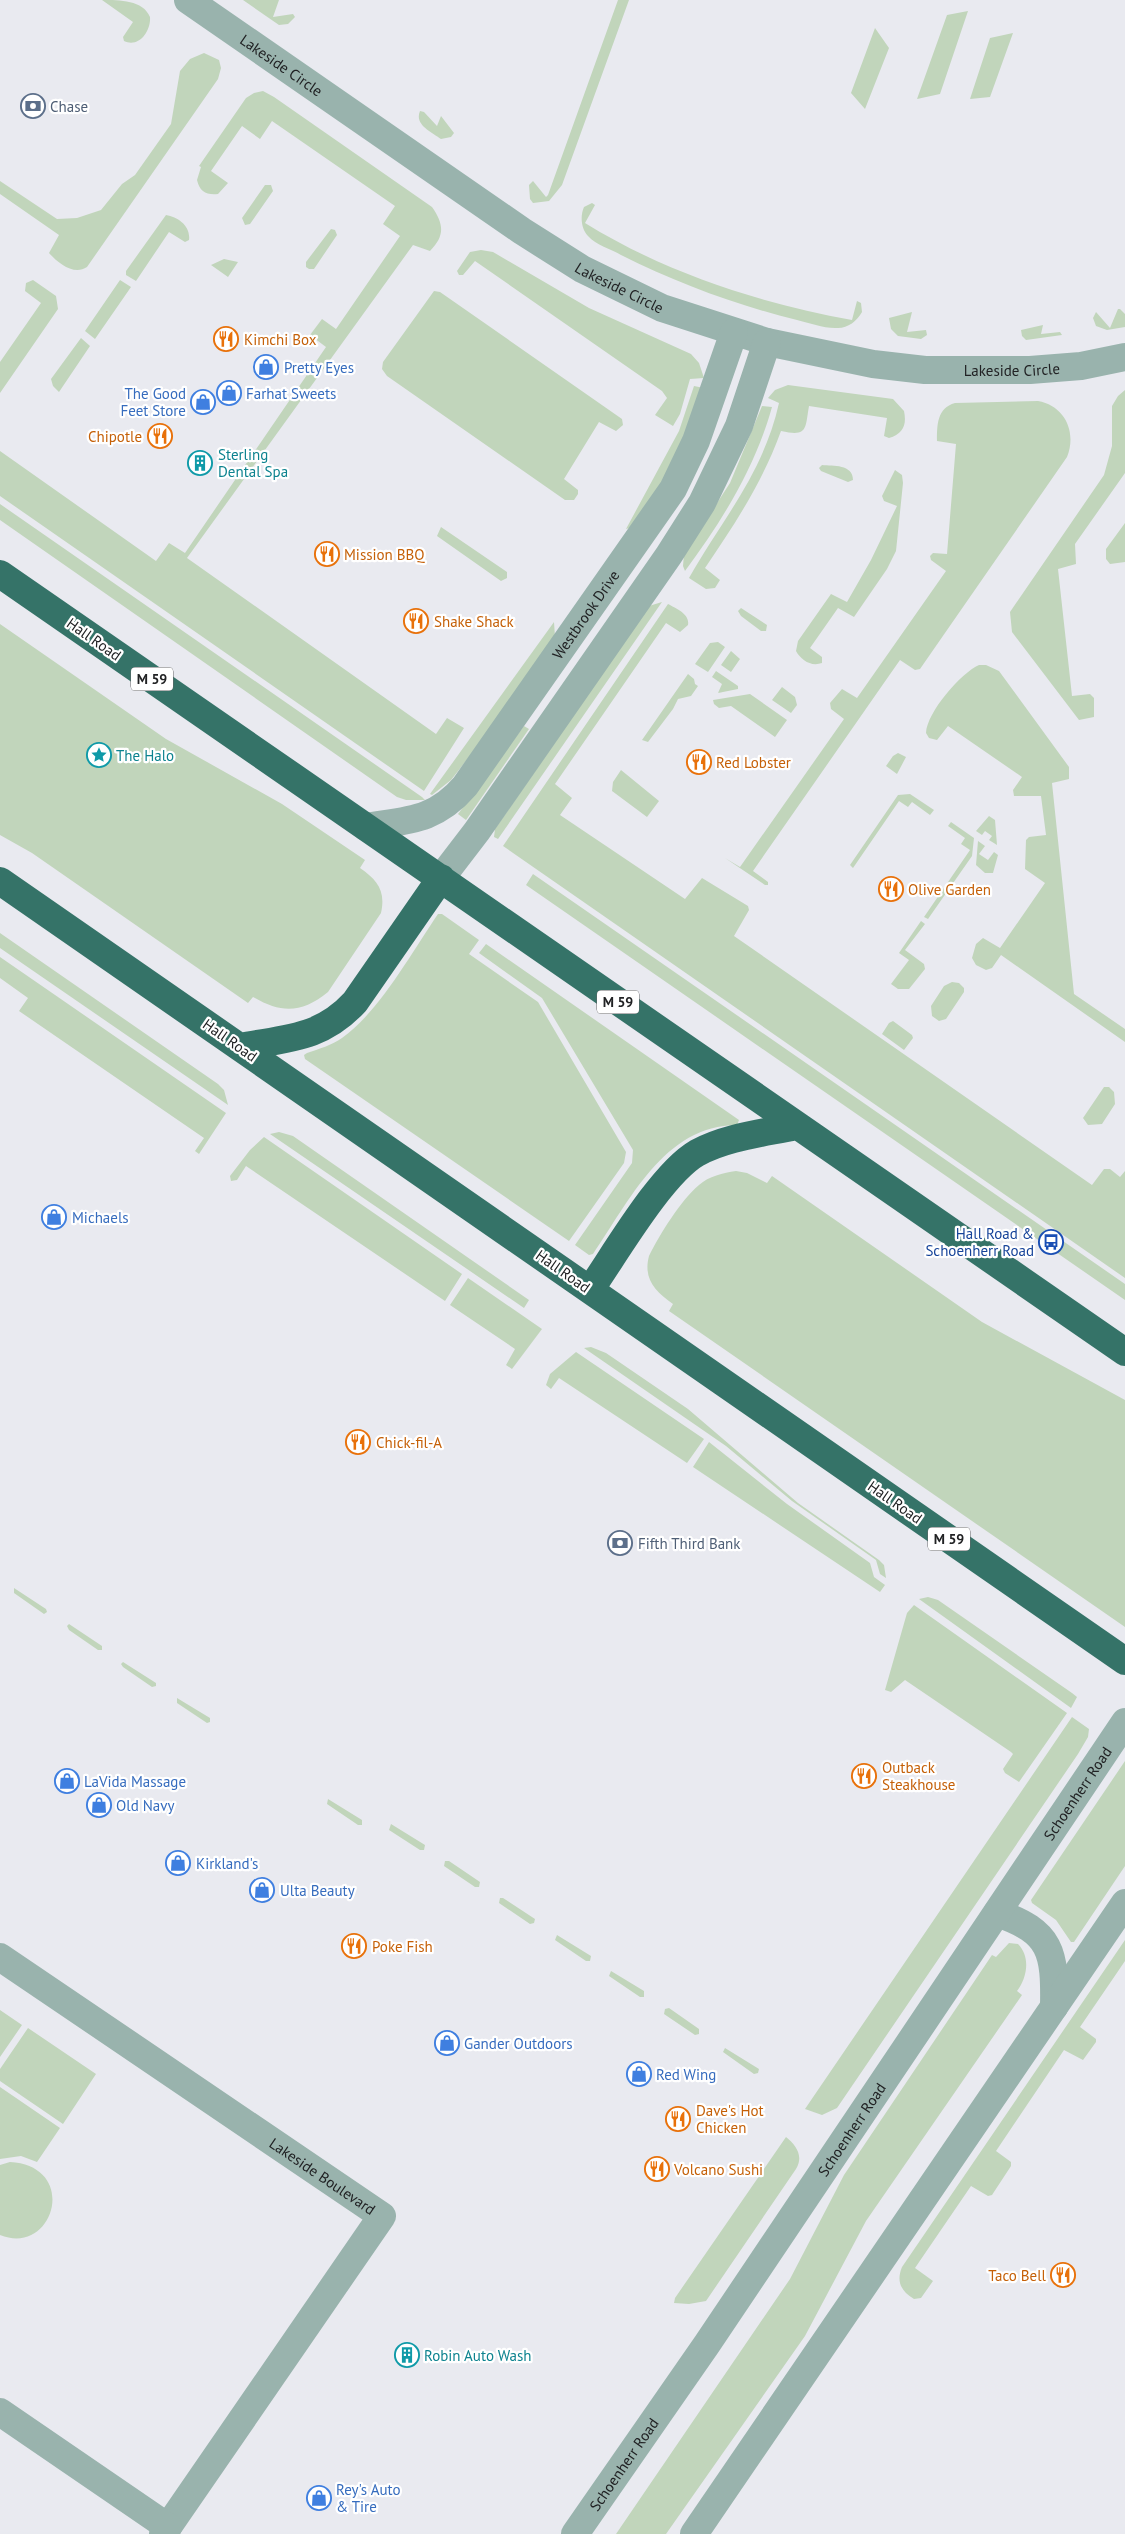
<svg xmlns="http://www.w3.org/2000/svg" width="1125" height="2534" font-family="'PT Sans',sans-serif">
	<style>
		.green { fill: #c1d5bb }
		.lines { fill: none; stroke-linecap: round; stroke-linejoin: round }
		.minor { stroke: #99b3ad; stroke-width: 28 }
		.highway { stroke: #357368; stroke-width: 28 }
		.labels { text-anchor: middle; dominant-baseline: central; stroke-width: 4.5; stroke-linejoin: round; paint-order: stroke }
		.shield { fill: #fff; stroke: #646466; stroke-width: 1 }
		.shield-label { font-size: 14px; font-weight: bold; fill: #212224 }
		.street-label { font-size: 15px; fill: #212224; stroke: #fff }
		.service-label { font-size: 15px; fill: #4e5e75; stroke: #fff; text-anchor: start }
		.food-label { font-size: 15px; fill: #c56008; stroke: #fff; text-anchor: start }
		.shop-label { font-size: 15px; fill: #366cbe; stroke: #fff; text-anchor: start }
		.culture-label { font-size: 15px; fill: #0d838f; stroke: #fff; text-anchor: start }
		.transit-label { font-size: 15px; fill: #164399; stroke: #fff; text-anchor: end }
	</style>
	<rect width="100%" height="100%" fill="#e9eaf0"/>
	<path class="green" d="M102 0C120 0 143 0 150 17 151 31 139 48 124 41L123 37 133 22Z
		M243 0H279L273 17 293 14 295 17 288 24 279 25Z
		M618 0H629L562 185 549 201 533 203 530 199 529 185 533 181 546 197 548 195Z
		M968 11 940 94 917 99 947 15Z
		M875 28 889 48 865 109 851 93Z
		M1013 33 990 97 970 99 990 38Z
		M204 53 219 60 221 68 218 79 87 267C74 276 58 263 49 253L59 235 0 194V181L57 219 77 218 101 210 122 184 135 175 171 124 180 71 190 59Z
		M263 91 274 97 432 207C444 224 445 236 430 251L413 245 187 558 436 734 447 718 464 728 424 791 0 496V451L156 561 169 543 185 553 326 347 310 335 322 319 336 329 400 236 383 224 395 206 272 121 260 139 242 126 211 171 228 183 218 194C206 195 200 192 197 180L201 167 199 166 246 98 254 93Z
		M420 111 424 112 437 126 441 116 454 133 451 137 441 139C432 132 414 125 420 111Z
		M265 185H271L273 191 250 224 245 225 242 218Z
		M592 203 595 205 585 223C666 273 759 303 852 320L857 301 861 303 862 312C857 321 848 328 838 328 825 329 810 323 797 320 736 305 677 283 621 255 611 249 596 245 588 236 581 229 580 216 584 207Z
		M166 215C178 217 191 226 189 240L185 242 169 232 136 281 126 275V271Z
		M331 229 335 230 337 235 314 269H309L306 267V262Z
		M481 250 493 252 589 308 691 354 699 363 704 378 690 379 680 414 673 426 655 415 667 398 662 391 475 261 463 275H459L457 271 470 252Z
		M224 259 238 262 228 277 211 265Z
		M33 280 56 296 58 309 0 393V362L41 303 25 291 26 283Z
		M120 280 131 287 95 339 85 331Z
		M434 291 440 292 622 419 623 425 616 431 599 422 564 479 578 490V494L574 500H565L387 376 382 369 383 362Z
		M1118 309H1120L1125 314V327L1107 330 1096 326 1093 318 1096 312 1110 328Z
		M912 312 907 332 926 330 927 335 921 339 898 336 891 329 889 318Z
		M1043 325 1041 334 1060 332 1062 335 1026 340 1022 336 1021 330Z
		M81 338 90 346 59 392 53 386 51 379Z
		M788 385 893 399 904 411C907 425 903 434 889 438L884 436 887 418 809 406C805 429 808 437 781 431 763 481 735 524 705 568L720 580 715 588 706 589 689 578C723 518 763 474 779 403L768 398 775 390Z
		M694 386 704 388 668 473 633 527 626 529 679 431Z
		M1125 390V473L1075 544 1076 564 1058 569 1072 696 1090 694 1094 698V717L1079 720 1012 632 1010 612 1104 475 1112 446V406L1118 396Z
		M1038 401C1065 406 1077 432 1067 457L920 669 915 670 900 660 886 680 753 871 768 882V885H765L725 858 740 867 844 719 831 709 830 703 842 689 857 698 946 571 931 560 930 556 933 553 947 554 956 444 937 441C937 425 937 408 955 403Z
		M762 406 772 407C755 468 722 521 685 571L683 566 684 554 730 483Z
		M822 465C833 466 853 464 853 480L848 482 821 471 819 468Z
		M895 470 902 475 903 483 896 551 887 569 854 617 838 608 810 648 822 657V663C811 667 801 660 796 651L798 641 831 594 847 602 871 560 897 506 884 501 882 496Z
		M0 504 422 797 425 800H406L397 797 0 520Z
		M1125 523V562L1110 564 1106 559V549Z
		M441 527 507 572V578L501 581 437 536Z
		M662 602 498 839 494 837 495 829 649 606Z
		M668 604C677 609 690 614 688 625L680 632 666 623 555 784 572 798 560 815 685 899 702 878 748 906 749 910 734 936 1092 1185 1104 1169H1110L1120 1177 1125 1171V1278L503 846Z
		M741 608 767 625 766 631H761L741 616 738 611Z
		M554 622 555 637 469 757 451 780 432 795 430 794Z
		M0 624 166 739 282 804 365 860 360 868C377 880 386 890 381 913L328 992C302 1013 282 1014 253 997L248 1003 32 853 0 835Z
		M718 642 725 647 708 672 695 664 710 643Z
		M731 651 740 659 731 672 721 665Z
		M979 665H986L999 671 1069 767V779L1052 783 1074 994 1125 1029V1042L1001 955 992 968 986 970 976 965 972 958 976 944 983 938 1000 948 1045 883 1025 869 1026 840 1029 837 1046 835 1041 796H1014L1013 790 1022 777 948 726 937 740 929 738 926 733C927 712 961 673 979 665Z
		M716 671 738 686V689L718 693 722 684 712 677Z
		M688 674 694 679 695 684 698 686 691 696 678 699 673 709 648 742 642 740Z
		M782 687 795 697 797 705 791 713 772 700Z
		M750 694 787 720 775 737 731 706 719 708 714 704 713 700Z
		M524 726 529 729 466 820 458 814Z
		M898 753 906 757 897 774 886 766 893 756Z
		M621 770 659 801 647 817 612 791 613 782Z
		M910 794 934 810 930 815 912 802 908 807 899 801 853 868 850 865 898 795Z
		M989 816 995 820 997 845 989 840 992 836 985 831 982 835 976 831Z
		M951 822 974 838 972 856 928 919 924 917 970 850 961 844 965 838 948 826Z
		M978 841 985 846 979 854 988 860 994 852 998 855 993 873H985L976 865Z
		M533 874 1125 1284V1300L526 885Z
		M438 914H442L479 940 469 954 538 1002 626 1152 624 1163 569 1241 305 1059 304 1055 307 1053C319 1049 332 1045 342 1038 379 1012 412 952 438 914Z
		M921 921 925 924 905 950 924 964 925 969 909 989H898L891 984 909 960 899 953Z
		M0 933 218 1084 224 1090 228 1105 0 948Z
		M486 944 739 1120 737 1125C664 1125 629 1202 593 1254L589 1255 575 1245 632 1163 633 1150 542 998 479 953Z
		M0 957 226 1113 199 1154 195 1151 204 1138 19 1011 28 998 0 978Z
		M952 982 959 983 964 988V992L946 1019 939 1021 932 1016 931 1006 944 986Z
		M893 1021 912 1035 913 1038 904 1050 882 1034 889 1023Z
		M1104 1087H1109L1114 1092 1115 1104 1102 1124 1088 1125 1083 1118Z
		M279 1132 293 1136 529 1300 524 1308 270 1134Z
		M264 1137 462 1274 445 1301 246 1166 237 1180 231 1181 230 1176 250 1150Z
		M736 1171 747 1173 767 1183 772 1176 982 1322 1125 1400V1627L669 1311 673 1304C655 1291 643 1279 649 1256 660 1234 681 1200 699 1185 709 1176 723 1173 736 1171Z
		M468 1278 542 1329 512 1369 506 1365 515 1349 450 1305Z
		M591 1347 606 1353 688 1409 798 1503 879 1560 884 1565 886 1578 880 1574 876 1560 792 1501 726 1446 584 1348Z
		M576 1352 704 1439 687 1463 559 1378 551 1389 546 1385 550 1374Z
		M709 1442 787 1504 870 1563 874 1577 885 1585 880 1592 693 1467Z
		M14 1588 46 1609 47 1612 44 1614 14 1593Z
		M928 1597 938 1600 1072 1693 1077 1697 1071 1708 919 1599Z
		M914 1605 1067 1713 1019 1782 1005 1773 1003 1769 1013 1754 1011 1752 905 1680 891 1692 885 1690 907 1613Z
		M69 1624 102 1646V1650H98L69 1630 67 1626Z
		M123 1662 156 1683V1686L152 1687 123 1667 121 1664Z
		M177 1698 210 1718V1722L207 1723 177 1703Z
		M1072 1717 1089 1729 1088 1737 1078 1754 837 2108 822 2115 805 2109Z
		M1125 1761V1866L1074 1942H1071L1056 1920 1032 1903 1031 1900Z
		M328 1799 362 1820V1825H358L327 1804Z
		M391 1824 425 1845 424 1850H420L389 1830Z
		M445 1861H449L480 1882 479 1887H475L444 1866Z
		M500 1898H503L535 1919 534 1923 530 1924 499 1903Z
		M557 1935 591 1956 590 1961H586L555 1940Z
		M1125 1940V1961L1080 2027 1096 2039V2042L1083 2060 1064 2050 996 2151 1011 2162V2166L992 2195 988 2196 971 2186 915 2268 933 2281 921 2298 914 2299C901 2291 896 2282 902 2267Z
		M1009 1943 1018 1944C1031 1957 1027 1978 1017 1991L1022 1995 866 2221 805 2336 666 2534H616L790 2279 844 2175 992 1955 996 1957Z
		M611 1971 644 1991V1997H640L609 1976Z
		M669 2008 699 2029V2034L695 2035 664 2014 665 2009Z
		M0 2010 22 2025 0 2057Z
		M28 2028 96 2074 63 2124 0 2081V2069Z
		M725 2048 759 2069 758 2073 754 2074 723 2052Z
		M0 2087 60 2128 37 2162 21 2156 0 2159Z
		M786 2137C796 2145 804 2156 796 2169L706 2301 689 2304 674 2303 675 2298Z
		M10 2162C80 2166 54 2257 0 2235V2165Z"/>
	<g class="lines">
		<g class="minor">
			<path id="s1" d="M188 0 522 231 582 269 662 308 767 342 873 364 925 370H1030L1081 366 1125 357"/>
			<path id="s2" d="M366 827C408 820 435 821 465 786L673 489 696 441 734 332"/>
			<path d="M441 878 477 831 669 555 702 503 739 426 767 342"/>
			<path d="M997 1913C1052 1932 1055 1952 1054 2007"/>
			<path id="s3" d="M0 1957 382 2216 163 2534"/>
			<path d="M0 2412 168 2527"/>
			<path id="s4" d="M575 2534 707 2344 1125 1722"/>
			<path d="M694 2534 1125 1903"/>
		</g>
		<path class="highway" d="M0 574 1125 1352
			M0 881 1125 1661
			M240 1047C287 1038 321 1039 355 1002L441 878
			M590 1290C615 1254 661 1174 697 1153 726 1137 764 1133 796 1126"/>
	</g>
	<defs>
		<symbol id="bank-ring" viewBox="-11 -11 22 22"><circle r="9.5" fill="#fff" stroke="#5c6f8a" stroke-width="1.5"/><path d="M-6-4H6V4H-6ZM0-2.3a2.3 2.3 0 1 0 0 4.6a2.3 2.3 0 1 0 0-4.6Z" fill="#5c6f8a"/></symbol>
		<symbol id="restaurant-ring" viewBox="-11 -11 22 22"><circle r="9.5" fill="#fff" stroke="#e8710a" stroke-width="1.5"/><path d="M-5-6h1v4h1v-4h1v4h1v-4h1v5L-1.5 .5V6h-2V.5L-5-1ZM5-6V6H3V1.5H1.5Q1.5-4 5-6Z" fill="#e8710a"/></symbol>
		<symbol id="shop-ring" viewBox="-11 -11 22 22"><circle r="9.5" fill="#fff" stroke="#3f7fe0" stroke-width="1.5"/><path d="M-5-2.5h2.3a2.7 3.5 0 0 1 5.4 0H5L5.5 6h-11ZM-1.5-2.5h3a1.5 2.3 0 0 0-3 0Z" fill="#3f7fe0"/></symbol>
		<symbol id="building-ring" viewBox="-11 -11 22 22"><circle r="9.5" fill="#fff" stroke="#0f9aa8" stroke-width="1.5"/><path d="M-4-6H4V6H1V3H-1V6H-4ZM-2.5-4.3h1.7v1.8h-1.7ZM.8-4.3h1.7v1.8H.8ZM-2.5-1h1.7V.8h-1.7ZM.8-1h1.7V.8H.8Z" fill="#0f9aa8"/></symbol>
		<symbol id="sight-ring" viewBox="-11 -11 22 22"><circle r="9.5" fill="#fff" stroke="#0f9aa8" stroke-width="1.5"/><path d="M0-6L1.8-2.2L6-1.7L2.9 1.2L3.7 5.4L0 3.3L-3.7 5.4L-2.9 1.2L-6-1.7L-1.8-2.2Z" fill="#0f9aa8"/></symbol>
		<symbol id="bus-ring" viewBox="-11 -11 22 22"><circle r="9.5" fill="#fff" stroke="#1a4fb4" stroke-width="1.5"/><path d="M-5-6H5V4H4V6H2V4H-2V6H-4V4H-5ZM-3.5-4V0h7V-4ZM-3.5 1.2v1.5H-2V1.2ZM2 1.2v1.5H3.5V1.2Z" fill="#1a4fb4"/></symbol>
	</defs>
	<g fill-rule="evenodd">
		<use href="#bank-ring" x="19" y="92" width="28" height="28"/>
		<use href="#restaurant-ring" x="212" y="325" width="28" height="28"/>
		<use href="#shop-ring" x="252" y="353" width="28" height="28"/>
		<use href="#shop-ring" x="215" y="379" width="28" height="28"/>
		<use href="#shop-ring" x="189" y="388" width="28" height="28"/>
		<use href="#restaurant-ring" x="146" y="422" width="28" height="28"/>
		<use href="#building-ring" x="186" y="449" width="28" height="28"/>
		<use href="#restaurant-ring" x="313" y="540" width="28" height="28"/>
		<use href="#restaurant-ring" x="402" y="607" width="28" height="28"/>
		<use href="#sight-ring" x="85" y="741" width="28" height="28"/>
		<use href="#restaurant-ring" x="685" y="748" width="28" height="28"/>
		<use href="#restaurant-ring" x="877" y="875" width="28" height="28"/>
		<use href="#shop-ring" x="40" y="1203" width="28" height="28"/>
		<use href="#bus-ring" x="1037" y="1228" width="28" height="28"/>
		<use href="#restaurant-ring" x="344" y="1428" width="28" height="28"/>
		<use href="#bank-ring" x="606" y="1529" width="28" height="28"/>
		<use href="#restaurant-ring" x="850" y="1762" width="28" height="28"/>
		<use href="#shop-ring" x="53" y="1767" width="28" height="28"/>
		<use href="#shop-ring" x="85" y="1791" width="28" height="28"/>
		<use href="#shop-ring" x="164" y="1849" width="28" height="28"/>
		<use href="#shop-ring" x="248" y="1876" width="28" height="28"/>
		<use href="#restaurant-ring" x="340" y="1932" width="28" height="28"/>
		<use href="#shop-ring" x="433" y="2029" width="28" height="28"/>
		<use href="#shop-ring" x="625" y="2060" width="28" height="28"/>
		<use href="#restaurant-ring" x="664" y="2105" width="28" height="28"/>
		<use href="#restaurant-ring" x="643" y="2155" width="28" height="28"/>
		<use href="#restaurant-ring" x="1049" y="2261" width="28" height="28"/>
		<use href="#building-ring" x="393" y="2341" width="28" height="28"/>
		<use href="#shop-ring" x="305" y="2484" width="28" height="28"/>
	</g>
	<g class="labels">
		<g class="shield">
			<rect x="131" y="667.5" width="42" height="23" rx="4"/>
			<rect x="597" y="990.5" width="42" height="23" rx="4"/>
			<rect x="928" y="1527.5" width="42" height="23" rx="4"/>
		</g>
		<g class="shield-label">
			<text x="152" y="679">M 59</text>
			<text x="618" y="1002">M 59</text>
			<text x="949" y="1539">M 59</text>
		</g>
		<g class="street-label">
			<text stroke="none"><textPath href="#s1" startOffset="114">Lakeside Circle</textPath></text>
			<text stroke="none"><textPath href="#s1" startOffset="519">Lakeside Circle</textPath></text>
			<text stroke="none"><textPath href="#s1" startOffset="924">Lakeside Circle</textPath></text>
			<text stroke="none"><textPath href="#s2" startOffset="320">Westbrook Drive</textPath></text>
			<text transform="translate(94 639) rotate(35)">Hall Road</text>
			<text transform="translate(230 1040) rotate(35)">Hall Road</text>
			<text transform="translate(563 1271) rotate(35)">Hall Road</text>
			<text transform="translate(895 1502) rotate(35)">Hall Road</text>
			<text stroke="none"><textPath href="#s4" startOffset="895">Schoenherr Road</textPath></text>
			<text stroke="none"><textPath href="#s4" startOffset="490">Schoenherr Road</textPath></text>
			<text stroke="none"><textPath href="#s3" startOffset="390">Lakeside Boulevard</textPath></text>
			<text stroke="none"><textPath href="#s4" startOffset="85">Schoenherr Road</textPath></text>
		</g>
		<g class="service-label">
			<text x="50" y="106">Chase</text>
			<text x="638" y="1543">Fifth Third Bank</text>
		</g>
		<g class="food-label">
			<text x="244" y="339">Kimchi Box</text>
			<text x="142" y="436" text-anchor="end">Chipotle</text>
			<text x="344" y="554">Mission BBQ</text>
			<text x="434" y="621">Shake Shack</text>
			<text x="716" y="762">Red Lobster</text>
			<text x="908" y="889">Olive Garden</text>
			<text x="376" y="1442">Chick-fil-A</text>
			<text x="882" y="1767">Outback<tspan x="882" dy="17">Steakhouse</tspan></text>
			<text x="372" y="1946">Poke Fish</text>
			<text x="696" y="2110">Dave's Hot<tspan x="696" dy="17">Chicken</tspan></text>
			<text x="674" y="2169">Volcano Sushi</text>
			<text x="1046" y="2275" text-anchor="end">Taco Bell</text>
		</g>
		<g class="shop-label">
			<text x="284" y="367">Pretty Eyes</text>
			<text x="186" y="393" text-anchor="end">The Good<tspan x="186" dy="17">Feet Store</tspan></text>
			<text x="246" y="393">Farhat Sweets</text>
			<text x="72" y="1217">Michaels</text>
			<text x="84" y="1781">LaVida Massage</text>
			<text x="116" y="1805">Old Navy</text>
			<text x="196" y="1863">Kirkland's</text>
			<text x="280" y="1890">Ulta Beauty</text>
			<text x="464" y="2043">Gander Outdoors</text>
			<text x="656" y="2074">Red Wing</text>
			<text x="336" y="2489">Rey's Auto<tspan x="336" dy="17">&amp; Tire</tspan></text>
		</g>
		<g class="culture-label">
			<text x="218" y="454">Sterling<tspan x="218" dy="17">Dental Spa</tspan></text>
			<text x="116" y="755">The Halo</text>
			<text x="424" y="2355">Robin Auto Wash</text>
		</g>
		<g class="transit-label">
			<text x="1034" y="1233">Hall Road &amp;<tspan x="1034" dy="17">Schoenherr Road</tspan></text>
		</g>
	</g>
</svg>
